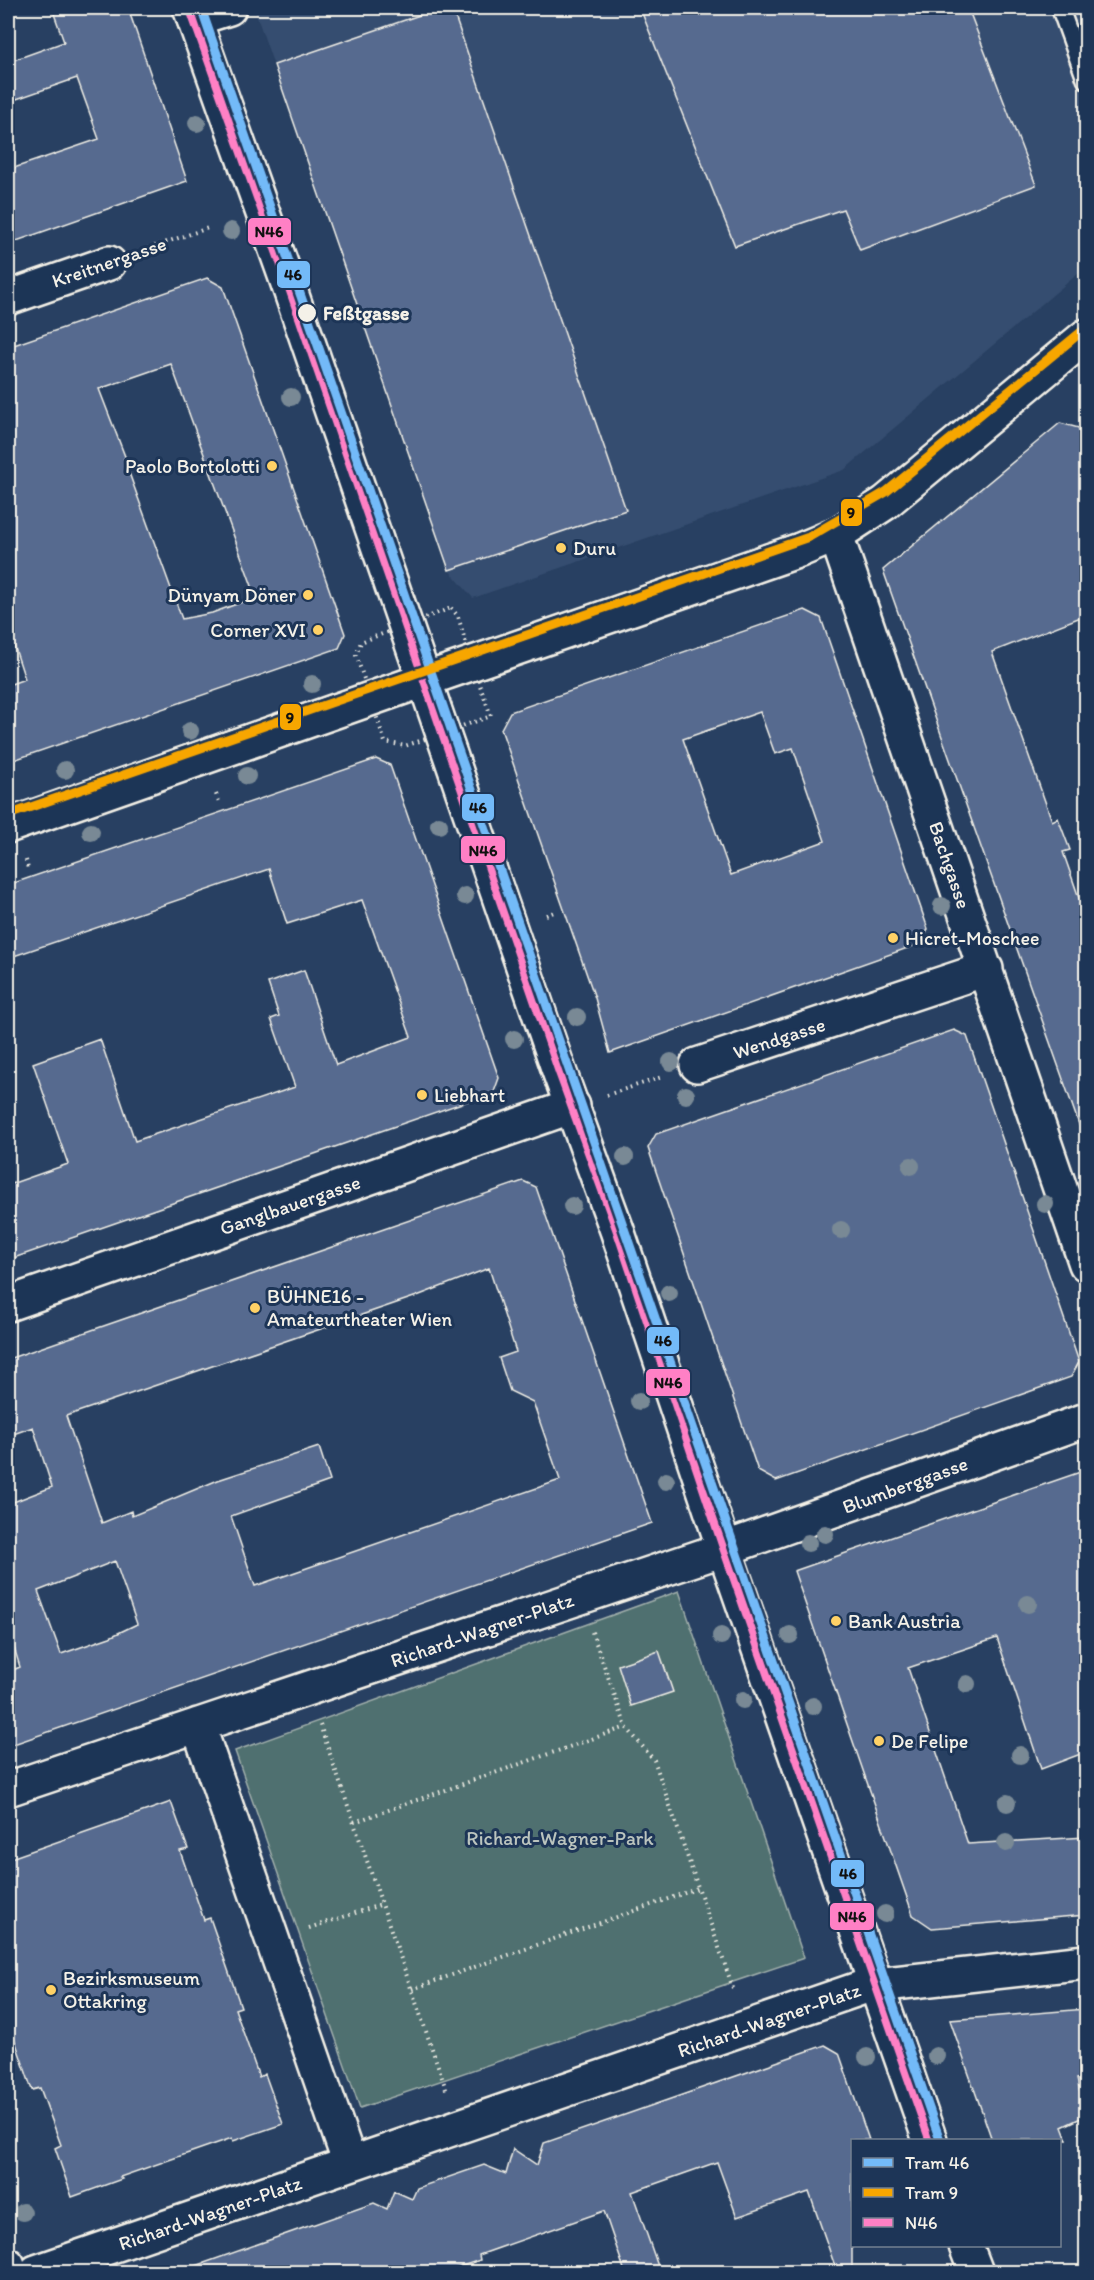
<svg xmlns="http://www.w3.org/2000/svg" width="1094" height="2280" font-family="Itim,sans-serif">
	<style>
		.built { fill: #364d70 }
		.green { fill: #507070; stroke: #a2b0ac; stroke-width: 1.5 }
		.building { fill: #566b8f; stroke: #f4f1e8; stroke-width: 1.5; fill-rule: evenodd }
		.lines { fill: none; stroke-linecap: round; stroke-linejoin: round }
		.lane-casing { stroke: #f4f1e8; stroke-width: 21 }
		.street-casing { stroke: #f4f1e8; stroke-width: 38 }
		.secondary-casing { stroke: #f4f1e8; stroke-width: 38 }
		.path { stroke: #f4f1e8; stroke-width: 4; stroke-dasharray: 1.5 4.5; stroke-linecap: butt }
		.lane { stroke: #1d3557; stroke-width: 16 }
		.street { stroke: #1d3557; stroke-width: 33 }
		.secondary { stroke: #1d3557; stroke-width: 33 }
		.bus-1-casing { stroke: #1d3557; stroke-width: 14 }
		.bus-1 { stroke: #ff80c5; stroke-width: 9 }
		.tram-1-casing { stroke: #1d3557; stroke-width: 14 }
		.tram-2-casing { stroke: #1d3557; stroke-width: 14 }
		.tram-1 { stroke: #73baf8; stroke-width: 9 }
		.tram-2 { stroke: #f7a600; stroke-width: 9 }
		.tree { fill: #798995 }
		.stop-dot { fill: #f4f1e8; stroke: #1d3557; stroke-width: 2 }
		.poi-dot { fill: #ffd166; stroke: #1d3557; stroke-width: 2 }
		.labels { text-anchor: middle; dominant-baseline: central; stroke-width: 6; stroke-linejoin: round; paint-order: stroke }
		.street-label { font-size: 20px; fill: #f4f1e8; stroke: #1d3557 }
		.stop-label { font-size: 20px; font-weight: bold; fill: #f4f1e8; stroke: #1d3557; text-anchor: start }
		.poi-label { font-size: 20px; fill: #f4f1e8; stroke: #1d3557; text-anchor: start }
		.park-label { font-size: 20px; fill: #bbc4be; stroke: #1d3557 }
		.line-badge { stroke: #1d3557; stroke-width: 2 }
		.pale-badge-label { font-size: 16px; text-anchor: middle; font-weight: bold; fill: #111 }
	</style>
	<rect width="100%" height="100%" fill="#284062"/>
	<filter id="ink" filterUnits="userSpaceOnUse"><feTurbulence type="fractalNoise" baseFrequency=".0167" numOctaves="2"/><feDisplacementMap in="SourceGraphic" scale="12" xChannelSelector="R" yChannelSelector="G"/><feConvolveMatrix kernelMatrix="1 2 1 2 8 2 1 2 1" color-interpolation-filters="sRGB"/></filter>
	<g filter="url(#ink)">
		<path class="built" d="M254 8H1086V267L844 470 473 598 449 570Z"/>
		<path class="green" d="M679 1591 804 1958 360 2108 235 1751Z"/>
		<path class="building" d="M52 8H128L187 181 8 244V170L99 139 77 78 8 102V62L64 42Z
			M440 8H452L626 510 449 570 274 65Z
			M640 8H968L1036 185 860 250 843 209 735 246Z
			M207 278 223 287 345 634 339 648 8 762V685L25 679 8 627V347ZM171 364 256 597 212 613 182 619 124 459H126L99 389Z
			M1060 423 1079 428 1086 448V615L992 652 1052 821 1058 818 1070 850 1063 852 1086 918V1133H1082L883 570Z
			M805 610 821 618 928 929 922 943 610 1053 595 998 501 729 510 712ZM760 712 775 754 793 748 825 841 731 875 683 739Z
			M376 759 390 765 499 1078 494 1092 8 1260V1185L68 1164 33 1063 100 1039 135 1141 295 1087 271 1019 279 1016 268 983 304 970 336 1065 411 1037 362 900 287 924 269 869 8 958V885Z
			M954 1030 967 1036 1079 1362 1071 1377 776 1481 758 1471 648 1148 656 1134Z
			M523 1181 536 1187 652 1523 8 1746V1672L20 1667 8 1628V1504L52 1487 33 1427 8 1436V1359ZM489 1268 516 1352 499 1358 510 1391 533 1402 560 1480 255 1586 231 1516 330 1481 319 1447 218 1480 132 1516 131 1511 102 1523 66 1416 417 1296ZM115 1561 137 1624 110 1637 61 1654 38 1591Z
			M1086 1470V1752L1041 1769 997 1638 908 1668 968 1844 1086 1837V1915L932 1928 913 1915 794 1571Z
			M659 1651 673 1692 631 1706 618 1665Z
			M171 1802 188 1849 180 1851 204 1920 210 1918 226 1964 241 2007 235 2009 259 2077 265 2074 283 2124 233 2141 232 2138 120 2177 122 2179 72 2197 55 2148 61 2145 40 2088 32 2090 8 2020V1859Z
			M1086 2009V2078L1077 2079 1085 2116 1062 2127 1067 2140H992L950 2020Z
			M825 2045 839 2053 869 2140H852V2272H837L809 2192 737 2217 717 2162 632 2192 660 2272H625L604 2211 479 2255 480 2260 445 2272H191L190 2268 374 2203 387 2209 394 2191 412 2199 417 2188 484 2165 506 2174 513 2149 537 2165 544 2143Z"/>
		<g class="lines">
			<defs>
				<path id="lane" d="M1060 8 1086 80"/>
				<path id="street" d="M194 19 229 8
					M8 298 109 263
					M836 535 1086 1264
					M8 826 424 680
					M697 1065 986 969
					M8 1304 573 1106
					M198 1725 350 2164
					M8 1789 724 1549 1086 1420
					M8 2265 10 2272
					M36 2272 867 1986 1086 1962"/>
				<path id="secondary" d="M190 8 286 278 559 1071 617 1230 724 1549 930 2140
					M424 680 800 550 836 535 885 503 1086 336
					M966 2246 976 2272"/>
			</defs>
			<use href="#lane" class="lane-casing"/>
			<use href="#street" class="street-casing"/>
			<use href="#secondary" class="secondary-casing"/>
			<path class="path" d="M143 250 211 227
				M451 608 458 616 469 655 491 716 405 746 385 742 356 655 361 642Z
				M216 794 220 804
				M26 860 28 869
				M546 915 557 911
				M607 1095 662 1077
				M592 1632 626 1727 654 1760 734 1991
				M320 1725 447 2092
				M354 1822 626 1727
				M309 1928 383 1904
				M412 1989 699 1888"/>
			<use href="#lane" class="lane"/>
			<use href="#street" class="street"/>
			<use href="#secondary" class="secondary"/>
			<defs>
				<path id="bus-1" d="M190 8 286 278 559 1071 617 1230 724 1549 930 2140"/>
			</defs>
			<use href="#bus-1" class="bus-1-casing"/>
			<use href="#bus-1" class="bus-1"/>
			<defs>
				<path id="tram-1" d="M201 8 940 2140"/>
				<path id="tram-2" d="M8 815 809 537 886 492 1086 328"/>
			</defs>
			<use href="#tram-1" class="tram-1-casing"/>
			<use href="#tram-2" class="tram-2-casing"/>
			<use href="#tram-1" class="tram-1"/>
			<use href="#tram-2" class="tram-2"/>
		</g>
		<g class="tree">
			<circle cx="197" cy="123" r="9"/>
			<circle cx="231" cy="231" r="9"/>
			<circle cx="291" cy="397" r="9"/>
			<circle cx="312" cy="684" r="9"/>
			<circle cx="190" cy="731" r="9"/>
			<circle cx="65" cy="770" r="9"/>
			<circle cx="247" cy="776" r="9"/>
			<circle cx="439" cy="825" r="9"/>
			<circle cx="91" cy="832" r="9"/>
			<circle cx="465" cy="896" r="9"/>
			<circle cx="942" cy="906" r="9"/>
			<circle cx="577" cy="1017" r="9"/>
			<circle cx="514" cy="1039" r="9"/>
			<circle cx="671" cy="1062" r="9"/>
			<circle cx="686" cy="1095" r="9"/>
			<circle cx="625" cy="1157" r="9"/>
			<circle cx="911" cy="1166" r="9"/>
			<circle cx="1045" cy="1204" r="9"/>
			<circle cx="572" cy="1206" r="9"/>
			<circle cx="841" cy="1230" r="9"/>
			<circle cx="669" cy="1293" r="9"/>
			<circle cx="639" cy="1401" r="9"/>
			<circle cx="666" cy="1481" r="9"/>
			<circle cx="825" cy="1534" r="9"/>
			<circle cx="808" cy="1543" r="9"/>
			<circle cx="1028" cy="1604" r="9"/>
			<circle cx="790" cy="1635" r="9"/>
			<circle cx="721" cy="1636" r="9"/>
			<circle cx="967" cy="1684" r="9"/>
			<circle cx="743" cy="1700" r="9"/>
			<circle cx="813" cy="1706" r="9"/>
			<circle cx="1020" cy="1755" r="9"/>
			<circle cx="1007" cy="1803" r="9"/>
			<circle cx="1006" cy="1843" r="9"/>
			<circle cx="885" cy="1914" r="9"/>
			<circle cx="936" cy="2056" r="9"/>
			<circle cx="867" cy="2057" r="9"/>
			<circle cx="23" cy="2212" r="9"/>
		</g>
	</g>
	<circle class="stop-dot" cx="307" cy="313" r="10"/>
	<g class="poi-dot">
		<circle cx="272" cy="466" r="6"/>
		<circle cx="561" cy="548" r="6"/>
		<circle cx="308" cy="595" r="6"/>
		<circle cx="318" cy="630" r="6"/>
		<circle cx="893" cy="938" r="6"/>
		<circle cx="422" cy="1095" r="6"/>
		<circle cx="255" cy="1308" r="6"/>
		<circle cx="836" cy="1621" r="6"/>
		<circle cx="879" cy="1741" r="6"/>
		<circle cx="51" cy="1990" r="6"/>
	</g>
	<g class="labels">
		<g class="street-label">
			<text transform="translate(109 262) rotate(-19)">Kreitnergasse</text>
			<text transform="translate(950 865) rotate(71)">Bachgasse</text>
			<text transform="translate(779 1038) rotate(-18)">Wendgasse</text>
			<text transform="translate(290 1205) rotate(-19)">Ganglbauergasse</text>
			<text transform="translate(905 1485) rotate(-20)">Blumberggasse</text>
			<text transform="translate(482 1630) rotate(-19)">Richard-Wagner-Platz</text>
			<text transform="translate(769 2020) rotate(-19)">Richard-Wagner-Platz</text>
			<text transform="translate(210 2213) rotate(-19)">Richard-Wagner-Platz</text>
		</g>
		<g class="stop-label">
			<text x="323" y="313">Feßtgasse</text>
		</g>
		<g class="poi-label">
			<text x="260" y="466" text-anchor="end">Paolo Bortolotti</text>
			<text x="573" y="548">Duru</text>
			<text x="296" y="595" text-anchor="end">Dünyam Döner</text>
			<text x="306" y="630" text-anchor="end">Corner XVI</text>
			<text x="905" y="938">Hicret-Moschee</text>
			<text x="434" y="1095">Liebhart</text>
			<text x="267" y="1296">BÜHNE16 -<tspan x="267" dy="23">Amateurtheater Wien</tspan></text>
			<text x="848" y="1621">Bank Austria</text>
			<text x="891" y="1741">De Felipe</text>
			<text x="63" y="1978">Bezirksmuseum<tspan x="63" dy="23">Ottakring</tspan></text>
		</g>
		<g class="park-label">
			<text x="560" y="1838">Richard-Wagner-Park</text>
		</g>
	</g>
	<g class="line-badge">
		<rect x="247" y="217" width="45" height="29" rx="6" fill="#ff80c5"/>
		<rect x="276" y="260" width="35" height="29" rx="6" fill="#73baf8"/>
		<rect x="840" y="498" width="23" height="29" rx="6" fill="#f7a600"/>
		<rect x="279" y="703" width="23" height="28" rx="6" fill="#f7a600"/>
		<rect x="461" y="793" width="34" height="29" rx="6" fill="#73baf8"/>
		<rect x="460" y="835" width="46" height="29" rx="6" fill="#ff80c5"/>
		<rect x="646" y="1326" width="34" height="29" rx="6" fill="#73baf8"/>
		<rect x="645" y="1368" width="46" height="29" rx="6" fill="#ff80c5"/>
		<rect x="830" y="1859" width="35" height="29" rx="6" fill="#73baf8"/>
		<rect x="829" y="1902" width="46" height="29" rx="6" fill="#ff80c5"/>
	</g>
	<g class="pale-badge-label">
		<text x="269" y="237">N46</text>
		<text x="293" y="280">46</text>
		<text x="851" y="518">9</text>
		<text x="290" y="723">9</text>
		<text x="478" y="813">46</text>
		<text x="483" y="856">N46</text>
		<text x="663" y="1346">46</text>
		<text x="668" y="1388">N46</text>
		<text x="848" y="1879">46</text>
		<text x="852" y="1922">N46</text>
	</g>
	<rect width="1094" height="2280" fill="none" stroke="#1d3557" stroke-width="30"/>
	<rect x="15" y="15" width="1064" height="2250" fill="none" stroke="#f4f1e8" stroke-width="2" filter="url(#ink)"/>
	<rect x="851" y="2139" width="210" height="108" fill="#1d3557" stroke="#738091" stroke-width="1.5"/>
	<rect x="863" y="2158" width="30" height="9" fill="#73baf8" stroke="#738091" stroke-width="1.5"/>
	<text x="905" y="2169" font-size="18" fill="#f4f1e8">Tram 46</text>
	<rect x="863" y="2188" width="30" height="9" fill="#f7a600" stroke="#738091" stroke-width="1.5"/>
	<text x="905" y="2199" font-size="18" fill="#f4f1e8">Tram 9</text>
	<rect x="863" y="2218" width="30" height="9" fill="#ff80c5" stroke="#738091" stroke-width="1.5"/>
	<text x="905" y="2229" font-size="18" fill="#f4f1e8">N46</text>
</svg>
